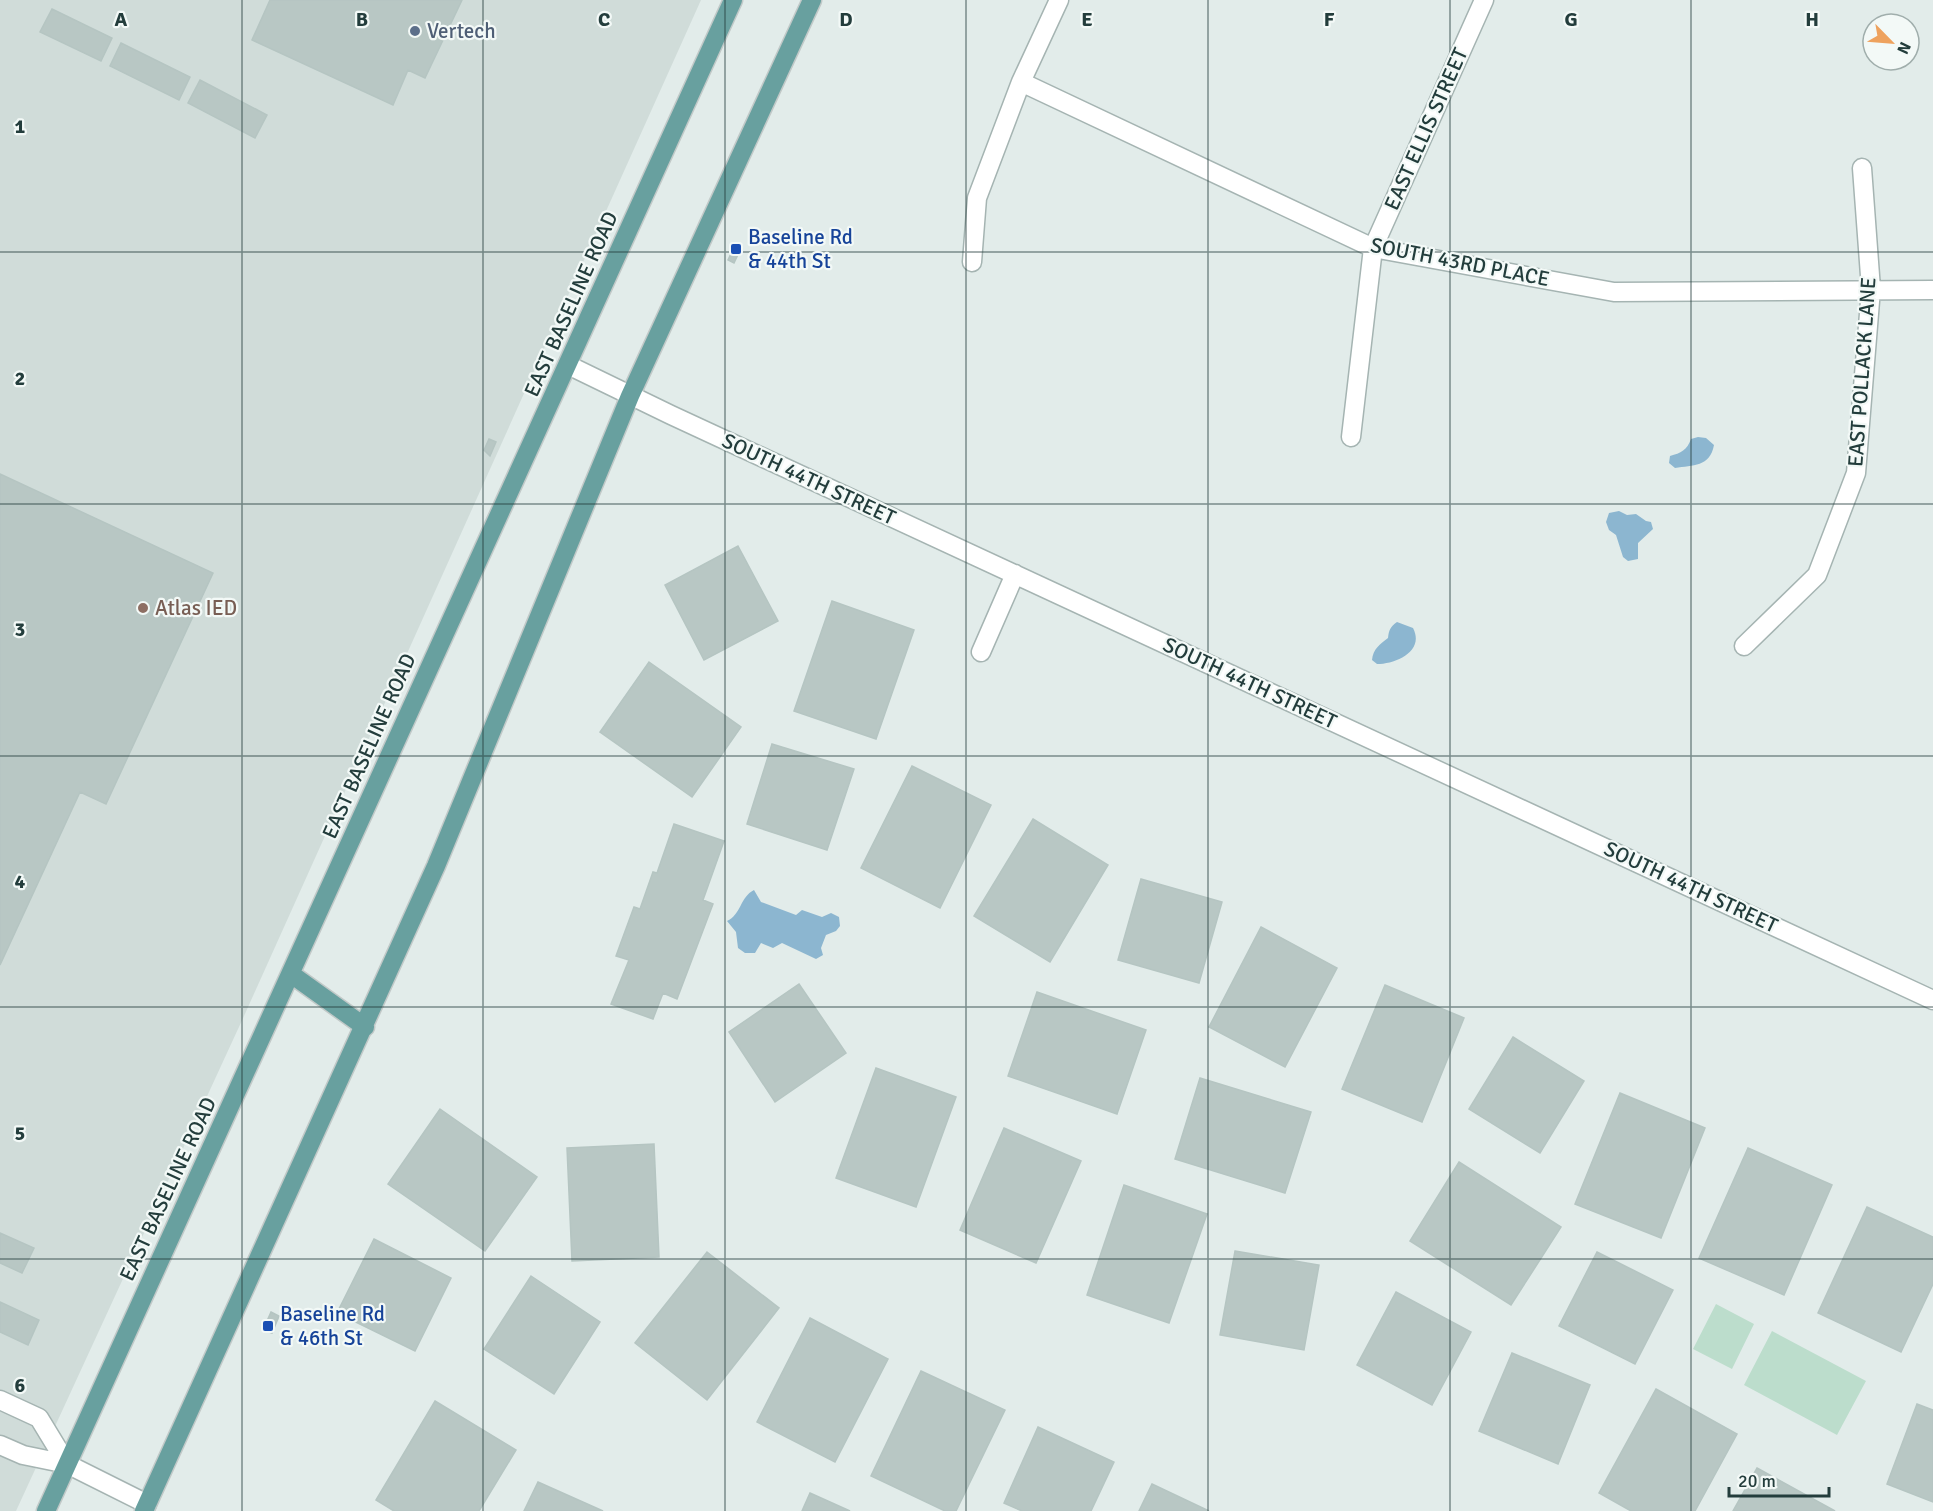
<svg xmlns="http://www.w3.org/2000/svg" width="1933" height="1511" font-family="Signika,sans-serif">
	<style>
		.built { fill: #d0dcd9 }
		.green { fill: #bcddcc }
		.water { fill: #8cb6d0 }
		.building { fill: #b8c7c4; stroke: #b5c5c2; stroke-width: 1.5 }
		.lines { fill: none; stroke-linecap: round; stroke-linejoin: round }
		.minor-casing { stroke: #a5b4b2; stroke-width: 21 }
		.major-casing { stroke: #c1c9c8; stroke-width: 21 }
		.minor { stroke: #fff; stroke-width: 18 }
		.major { stroke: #68a09f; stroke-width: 18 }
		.grid { fill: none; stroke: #233d3c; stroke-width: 1.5; stroke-opacity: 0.55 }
		.service-dot { fill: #5c6f8a; stroke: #f3f9f7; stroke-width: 2 }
		.transit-dot { fill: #1a4fb4; stroke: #f3f9f7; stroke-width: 2 }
		.education-dot { fill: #8d6e63; stroke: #f3f9f7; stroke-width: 2 }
		.labels { text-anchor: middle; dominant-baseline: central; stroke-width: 4.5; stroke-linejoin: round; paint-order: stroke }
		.service-label { font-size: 21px; fill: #4e5e75; stroke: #f3f9f7; text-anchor: start }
		.street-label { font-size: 21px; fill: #233d3c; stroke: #f3f9f7 }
		.transit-label { font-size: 21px; fill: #164399; stroke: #f3f9f7; text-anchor: start }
		.education-label { font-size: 21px; fill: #785e54; stroke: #f3f9f7; text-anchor: start }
		.grid-label { font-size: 20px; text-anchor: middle; font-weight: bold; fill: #233d3c; stroke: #f3f9f7; stroke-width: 4.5; stroke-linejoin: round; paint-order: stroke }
	</style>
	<rect width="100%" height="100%" fill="#e2ecea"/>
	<path class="built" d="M0 0H701L244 1016 16 1511H0Z"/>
	<path class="green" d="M1716 1304 1754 1324 1732 1369 1693 1349Z
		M1772 1331 1866 1381 1837 1435 1744 1385Z"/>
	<path class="water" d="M1698 437 1706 438 1714 445C1710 467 1693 465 1675 468L1669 463 1670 456C1681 453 1687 450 1691 439Z
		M1619 511 1627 515 1636 514 1646 521 1651 522 1653 529 1638 543V559L1628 561 1623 557 1616 535 1609 530 1606 522 1609 513Z
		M1397 622 1413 628C1425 651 1396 664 1377 664L1372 660C1373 649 1380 644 1388 638 1389 630 1390 627 1397 622Z
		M754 890 761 902 796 915 802 910 822 917 831 913 839 917 840 926 836 931 826 935 821 948 823 955 816 959 782 943 773 948 761 943 755 953H745L738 948 736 932 727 921C741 915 740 897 754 890Z"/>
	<path class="building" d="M270 0H462L425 78 408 70 393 105 252 40Z
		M52 9 112 38 101 61 40 32Z
		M121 43 190 77 179 100 110 66Z
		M200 80 267 115 255 138 188 103Z
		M736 243 742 246 734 263 728 260Z
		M489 439 496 442 490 456 484 450Z
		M0 474 213 573 106 804 80 792 0 965Z
		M738 546 778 621 704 660 665 585Z
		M832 601 914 630 876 739 794 711Z
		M649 662 741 727 692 797 600 732Z
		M772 744 854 769 827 850 747 824Z
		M912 766 991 805 940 908 861 868Z
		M1033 819 1108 865 1050 962 974 916Z
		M674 824 724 841 703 900 713 904 677 999 663 993 653 1019 611 1004 629 960 616 956 634 907 640 909 653 872 657 873Z
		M1141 879 1222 902 1199 983 1118 960Z
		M1261 927 1337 968 1285 1067 1209 1027Z
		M799 984 846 1053 775 1102 729 1032Z
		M1385 985 1464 1018 1422 1122 1342 1089Z
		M1037 992 1146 1030 1117 1114 1008 1076Z
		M1513 1037 1584 1081 1540 1153 1469 1109Z
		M876 1068 956 1097 916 1207 836 1178Z
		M1200 1078 1311 1112 1285 1193 1175 1159Z
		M1620 1093 1705 1128 1661 1238 1575 1204Z
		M440 1109 537 1177 485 1251 388 1184Z
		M1004 1128 1081 1161 1036 1263 960 1230Z
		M654 1144 659 1257 572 1261 567 1148Z
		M1748 1148 1832 1185 1784 1295 1699 1258Z
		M1459 1162 1561 1227 1511 1305 1410 1241Z
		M1124 1185 1207 1214 1169 1323 1087 1295Z
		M1867 1207 1933 1237V1284L1901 1352 1818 1313Z
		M0 1233 34 1248 22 1273 0 1263Z
		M374 1239 451 1278 415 1351 337 1313Z
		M1235 1251 1319 1265 1304 1350 1220 1335Z
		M707 1252 779 1308 707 1400 635 1343Z
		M1597 1252 1673 1290 1635 1364 1559 1326Z
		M531 1276 600 1322 554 1394 484 1349Z
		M1396 1292 1471 1332 1432 1405 1357 1365Z
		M0 1302 39 1320 28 1345 0 1332Z
		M271 1312 279 1316 272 1333 263 1330Z
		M810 1318 888 1359 835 1462 757 1422Z
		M1512 1353 1590 1385 1558 1464 1479 1431Z
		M921 1371 1005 1410 956 1511H945L871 1476Z
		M1656 1389 1737 1434 1695 1511H1631L1599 1493Z
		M435 1401 516 1450 479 1511H394L376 1500Z
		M1917 1404 1933 1410V1502L1887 1484Z
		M1038 1427 1114 1462 1091 1511H1022L1004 1503Z
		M1757 1468 1835 1511H1733Z
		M538 1482 603 1511H524Z
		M1152 1484 1209 1511H1139Z
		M810 1493 850 1511H802Z"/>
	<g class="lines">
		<defs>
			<path id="minor" d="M1021 82 1373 248 1614 292 1933 290
				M972 262 977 198 1021 82 1059 0
				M568 365 671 415 1933 1000
				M1351 437 1373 248 1484 0
				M1744 646 1817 575 1856 473 1871 289 1862 168
				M981 652 1015 574
				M0 1400 39 1418 67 1464
				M0 1445 23 1455 67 1464 147 1504"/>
			<path id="major" d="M291 974 365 1027
				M46 1511 733 0
				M144 1511 436 866 630 396 812 0"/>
		</defs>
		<use href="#minor" class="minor-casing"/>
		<use href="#major" class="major-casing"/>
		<use href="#minor" class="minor"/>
		<use href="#major" class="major"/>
	</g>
	<path class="grid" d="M242 0V1511M483 0V1511M725 0V1511M966 0V1511M1208 0V1511M1450 0V1511M1691 0V1511M0 252H1933M0 504H1933M0 756H1933M0 1007H1933M0 1259H1933"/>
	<circle class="service-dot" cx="415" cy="31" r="6"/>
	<g class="transit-dot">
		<rect x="730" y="243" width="12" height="12" rx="3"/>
		<rect x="262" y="1320" width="12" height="12" rx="3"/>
	</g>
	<circle class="education-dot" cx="143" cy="608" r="6"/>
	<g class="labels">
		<g class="service-label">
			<text x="427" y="31">Vertech</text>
		</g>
		<g class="street-label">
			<text transform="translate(1426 129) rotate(-66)">EAST ELLIS STREET</text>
			<text transform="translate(1460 262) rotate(11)">SOUTH 43RD PLACE</text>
			<text transform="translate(571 304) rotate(-66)">EAST BASELINE ROAD</text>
			<text transform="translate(1862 372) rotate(-86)">EAST POLLACK LANE</text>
			<text transform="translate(809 479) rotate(25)">SOUTH 44TH STREET</text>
			<text transform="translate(1250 683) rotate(25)">SOUTH 44TH STREET</text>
			<text transform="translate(369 746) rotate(-66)">EAST BASELINE ROAD</text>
			<text transform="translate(1691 887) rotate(25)">SOUTH 44TH STREET</text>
			<text transform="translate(168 1189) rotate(-65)">EAST BASELINE ROAD</text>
		</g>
		<g class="transit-label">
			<text x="748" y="237">Baseline Rd<tspan x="748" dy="24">&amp; 44th St</tspan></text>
			<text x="280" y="1314">Baseline Rd<tspan x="280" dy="24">&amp; 46th St</tspan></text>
		</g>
		<g class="education-label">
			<text x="155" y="608">Atlas IED</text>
		</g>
	</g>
	<g class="grid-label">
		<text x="121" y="26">A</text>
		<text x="362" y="26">B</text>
		<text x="604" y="26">C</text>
		<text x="846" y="26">D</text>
		<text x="1087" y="26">E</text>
		<text x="1329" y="26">F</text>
		<text x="1571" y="26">G</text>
		<text x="1812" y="26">H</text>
		<text x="20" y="133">1</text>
		<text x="20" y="385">2</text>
		<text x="20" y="636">3</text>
		<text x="20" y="888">4</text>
		<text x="20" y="1140">5</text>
		<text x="20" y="1392">6</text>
	</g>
	<g transform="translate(1891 42) rotate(115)"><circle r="28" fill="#f3f9f7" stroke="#a0aeac" stroke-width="1.5"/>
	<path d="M0-4.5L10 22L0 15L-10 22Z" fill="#eea25e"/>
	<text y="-9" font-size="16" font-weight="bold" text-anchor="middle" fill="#233d3c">N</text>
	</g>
	<path d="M1729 1487v9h100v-9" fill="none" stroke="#233d3c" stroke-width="3"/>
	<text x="1738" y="1487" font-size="18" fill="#233d3c" stroke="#f3f9f7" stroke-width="4.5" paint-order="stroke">20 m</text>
</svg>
